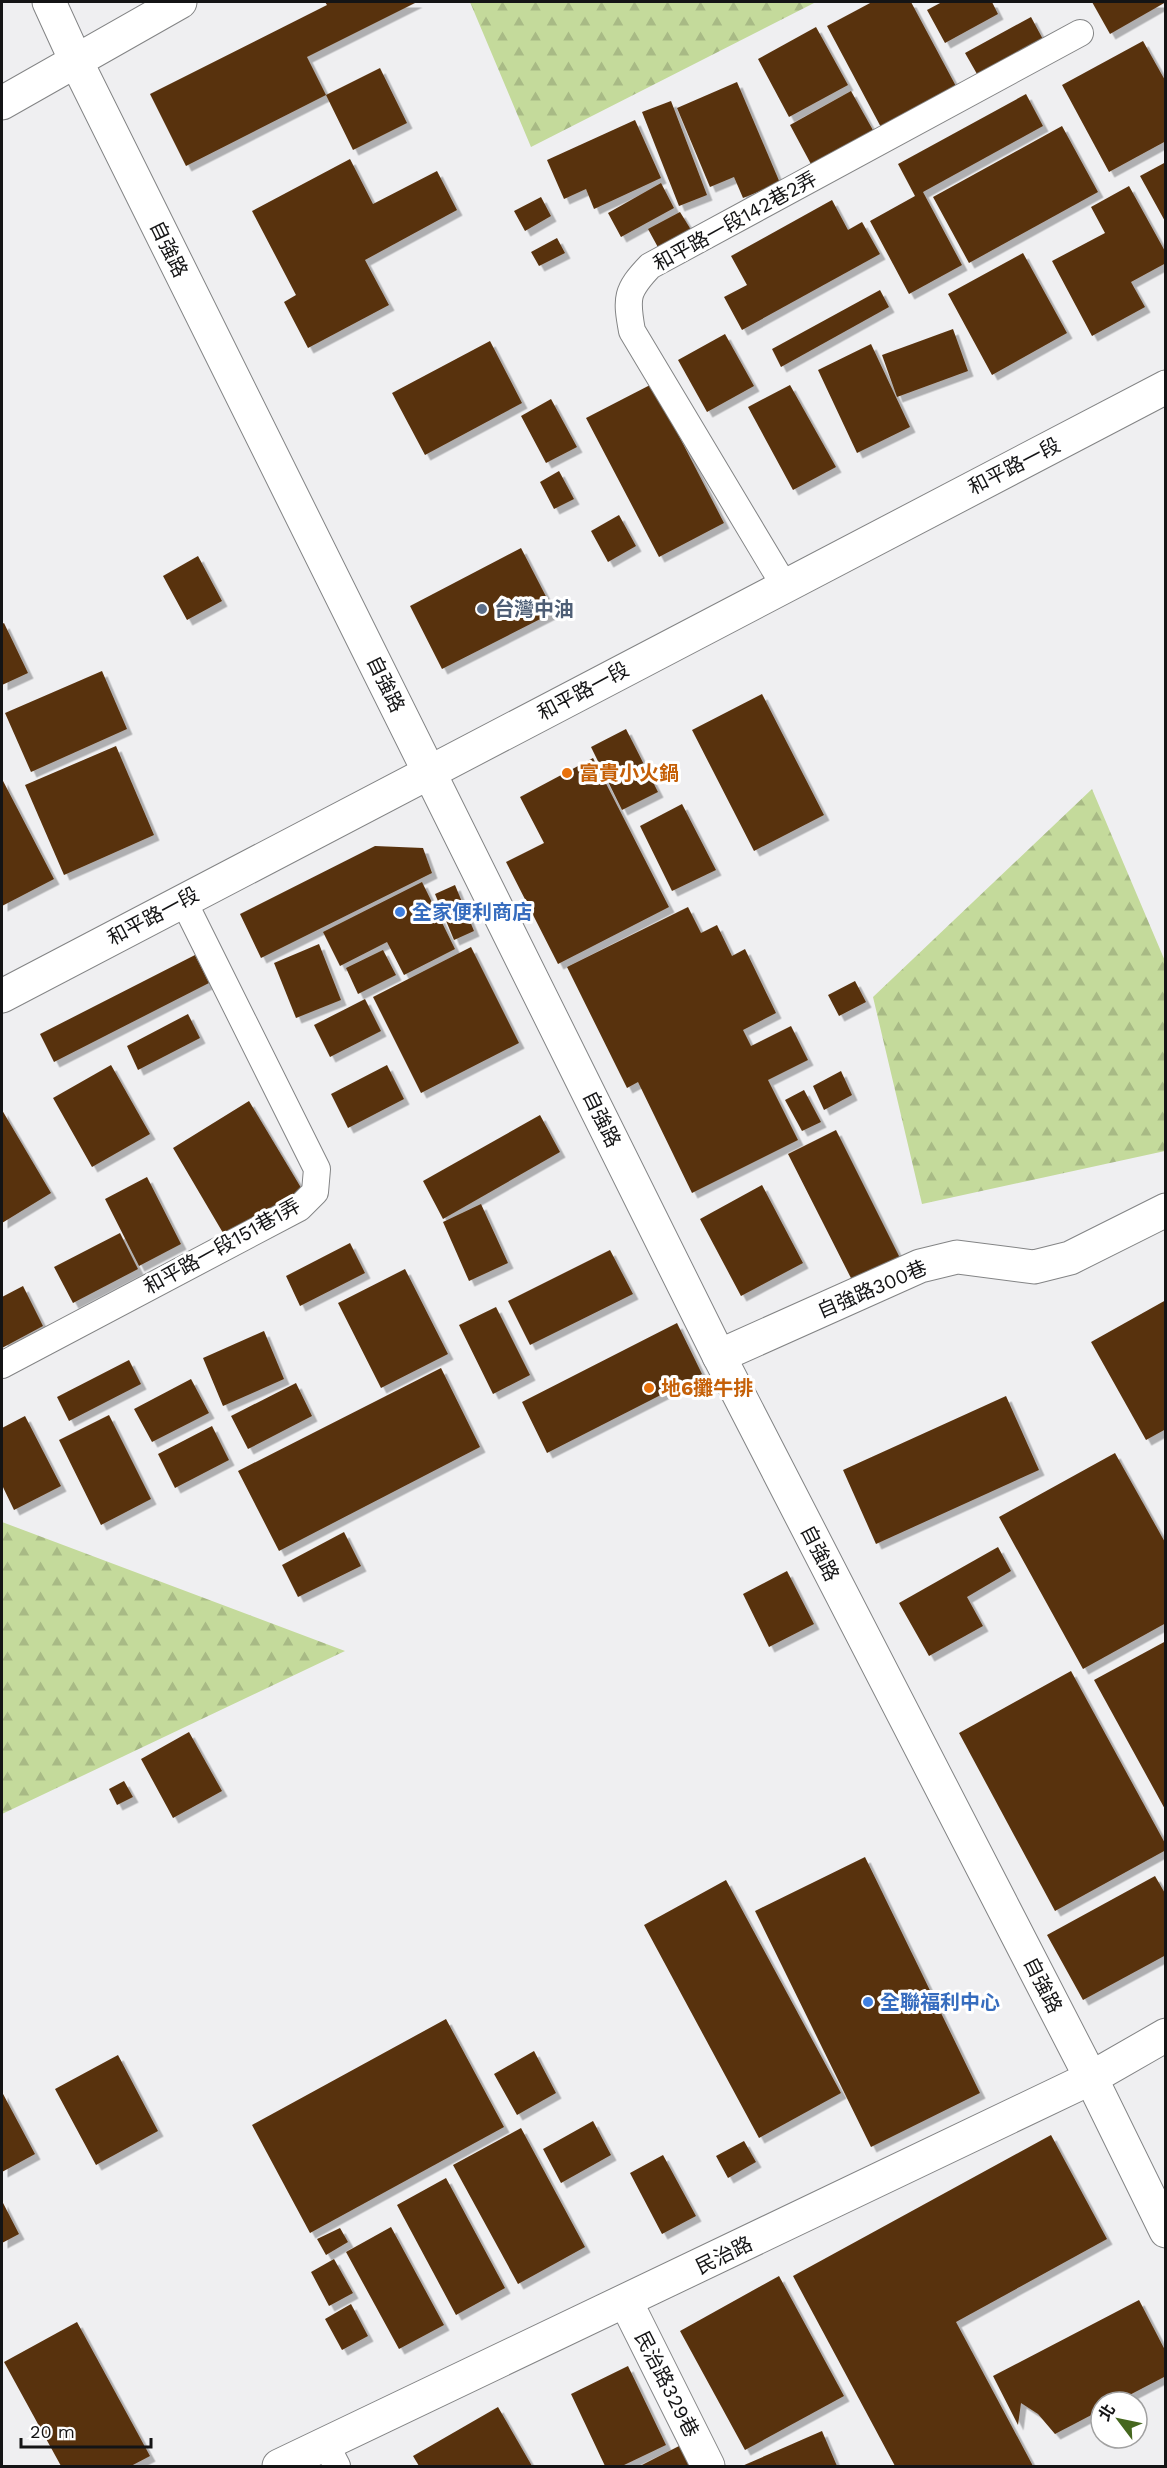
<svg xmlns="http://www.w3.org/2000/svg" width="1167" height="2468" font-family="'Work Sans','Noto Sans TC',sans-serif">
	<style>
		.forest { fill: url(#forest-firs) }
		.building { fill: #58320e; filter: url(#shadow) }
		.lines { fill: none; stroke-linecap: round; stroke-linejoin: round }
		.lane-casing { stroke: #838485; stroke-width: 28 }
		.street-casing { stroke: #838485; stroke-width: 35 }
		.secondary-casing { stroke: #838485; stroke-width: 35 }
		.lane { stroke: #fff; stroke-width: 26 }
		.street { stroke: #fff; stroke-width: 33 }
		.secondary { stroke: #fff; stroke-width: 33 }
		.service-dot { fill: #5c6f8a; stroke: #fff; stroke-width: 2 }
		.food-dot { fill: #e8710a; stroke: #fff; stroke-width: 2 }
		.shop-dot { fill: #3f7fe0; stroke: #fff; stroke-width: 2 }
		.labels { text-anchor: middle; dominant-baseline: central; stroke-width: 6; stroke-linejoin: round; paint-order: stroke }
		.street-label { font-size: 20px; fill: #141415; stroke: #fff }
		.service-label { font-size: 20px; font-weight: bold; fill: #4e5e75; stroke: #fff; text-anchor: start }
		.food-label { font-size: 20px; font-weight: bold; fill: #c56008; stroke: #fff; text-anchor: start }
		.shop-label { font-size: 20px; font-weight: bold; fill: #366cbe; stroke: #fff; text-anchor: start }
	</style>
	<defs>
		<pattern id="forest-firs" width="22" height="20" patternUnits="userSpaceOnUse" patternTransform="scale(1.5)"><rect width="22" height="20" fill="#c4da9b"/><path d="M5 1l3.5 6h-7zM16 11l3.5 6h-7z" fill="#a8ba85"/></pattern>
		<filter id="shadow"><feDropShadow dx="5.5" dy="5.5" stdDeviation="0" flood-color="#0004"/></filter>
	</defs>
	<rect width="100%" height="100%" fill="#efeff1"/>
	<path class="forest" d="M470 2H816L531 147Z
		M1092 789 1165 961V1151L922 1204 873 997Z
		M2 1522 345 1651 2 1814Z"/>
	<path class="building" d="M325 2H417L307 57 326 95 186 166 150 94 327 5Z
		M872 2H911L958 90 883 131 827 26Z
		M942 2H992L998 14 945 43 927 10Z
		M1092 2H1166L1110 34Z
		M1031 17 1046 45 981 81 965 53Z
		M816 27 848 85 789 117 758 59Z
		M1143 41 1166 82V141L1109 172 1062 85Z
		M380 68 407 123 353 150 326 95Z
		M737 82 780 183 743 198 734 177 710 187 677 108Z
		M851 91 874 132 812 166 790 125Z
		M1026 94 1043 126 923 192 962 265 909 294 870 221 915 196 898 164Z
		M671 101 707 195 679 206 642 112Z
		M635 120 661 178 594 209 586 189 564 199 547 160Z
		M1062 126 1098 192 969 263 933 197Z
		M350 159 373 204 437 171 457 210 365 260 389 305 308 348 284 302 296 295 252 211Z
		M1166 162V223L1140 176Z
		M661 183 674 208 621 237 608 213Z
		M1129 186 1166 253V263L1131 282 1145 307 1092 336 1052 261 1105 233 1091 207Z
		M541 197 551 216 525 231 514 211Z
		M832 200 848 230 862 222 880 254 742 330 724 297 747 285 731 256Z
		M680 212 693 233 660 251 648 229Z
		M557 238 565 253 539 266 531 252Z
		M1023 253 1067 333 992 375 948 294Z
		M880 290 889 307 781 367 772 349Z
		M953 329 968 371 897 397 882 355Z
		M725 334 754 386 707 412 678 360Z
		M490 341 522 403 425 455 392 393Z
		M871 344 910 427 857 453 818 370Z
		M652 384 724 523 659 557 586 418Z
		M790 385 836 467 793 490 748 407Z
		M551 399 577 447 546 463 521 416Z
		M559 471 574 499 554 509 540 482Z
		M619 515 636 546 608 562 591 531Z
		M521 548 554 612 442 669 410 606Z
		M198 556 222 601 187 620 163 576Z
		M4 623 28 673 2 685V624Z
		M102 671 127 729 31 772 5 713Z
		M762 694 824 815 754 851 692 730Z
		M626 729 658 792 622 810 591 747Z
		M116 746 154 835 64 875 25 785Z
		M593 758 669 907 558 964 506 862 544 843 520 797Z
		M2 779 54 879 2 906Z
		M682 804 716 870 672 891 640 826Z
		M375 846 423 848 432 873 261 958 240 914Z
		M422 882 455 949 404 975 387 942 340 966 323 932Z
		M455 885 474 931 454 940 435 894Z
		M688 907 701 933 717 925 732 956 745 949 776 1013 743 1030 751 1046 791 1026 808 1060 768 1080 798 1140 692 1193 638 1082 627 1088 567 967Z
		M319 944 341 1000 296 1018 274 963Z
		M471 947 519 1043 421 1093 373 997Z
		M383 950 396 975 358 994 346 968Z
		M195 955 209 983 54 1062 40 1034Z
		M855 981 866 1002 839 1016 828 995Z
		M365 999 381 1031 330 1057 314 1025Z
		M188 1014 200 1038 138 1070 127 1046Z
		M111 1065 150 1134 92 1167 53 1098Z
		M387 1065 404 1099 348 1128 331 1094Z
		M841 1071 852 1095 824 1110 813 1086Z
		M804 1090 821 1122 802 1131 785 1100Z
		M249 1101 303 1191 226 1238 173 1148Z
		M2 1110 51 1193 2 1223Z
		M540 1115 560 1152 443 1219 423 1181Z
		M836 1130 901 1260 854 1284 788 1154Z
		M147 1177 181 1244 139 1266 105 1199Z
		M762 1185 803 1263 741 1296 700 1219Z
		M481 1204 508 1263 469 1281 443 1222Z
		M120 1233 138 1269 73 1303 54 1267Z
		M350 1243 365 1273 300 1306 286 1276Z
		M610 1250 633 1294 530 1345 508 1301Z
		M405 1269 448 1354 381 1388 338 1303Z
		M23 1286 43 1326 2 1348V1297Z
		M1166 1300V1429L1146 1440 1091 1342Z
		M496 1307 530 1375 493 1394 459 1325Z
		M677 1323 702 1374 547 1453 522 1402Z
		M264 1331 284 1379 223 1406 203 1358Z
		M129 1360 141 1384 69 1421 57 1397Z
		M441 1368 480 1447 279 1551 238 1471Z
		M191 1379 209 1413 152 1442 134 1409Z
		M296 1383 312 1416 248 1449 231 1416Z
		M1006 1396 1039 1470 876 1544 843 1470Z
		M109 1415 151 1499 101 1525 59 1440Z
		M25 1416 61 1486 14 1510 2 1485V1428Z
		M212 1426 229 1460 175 1488 158 1454Z
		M1115 1453 1166 1544V1623L1083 1669 999 1517Z
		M344 1532 361 1566 298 1597 282 1565Z
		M998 1547 1011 1571 967 1597 983 1626 929 1656 899 1603Z
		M787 1571 814 1624 769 1647 743 1594Z
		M1166 1641V1811L1094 1680Z
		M1071 1671 1166 1845V1850L1055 1911 959 1733Z
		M189 1732 222 1791 173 1818 141 1759Z
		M124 1781 133 1797 117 1805 109 1789Z
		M865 1857 980 2093 871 2147 755 1911Z
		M1155 1876 1166 1895V1955L1083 2000 1047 1935Z
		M726 1880 841 2093 759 2138 644 1925Z
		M446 2019 504 2127 310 2233 252 2125Z
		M534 2051 556 2093 517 2115 494 2074Z
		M118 2055 158 2131 96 2165 55 2089Z
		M2 2092 35 2154 2 2172Z
		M593 2121 611 2155 561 2183 543 2149Z
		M521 2128 585 2247 518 2284 453 2165Z
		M1051 2135 1107 2239 956 2322 1033 2466H895L793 2276Z
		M744 2141 756 2162 728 2178 716 2156Z
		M663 2155 696 2216 662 2234 630 2173Z
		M446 2178 505 2288 456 2315 397 2205Z
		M2 2201 19 2234 2 2243Z
		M391 2227 444 2325 399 2349 346 2252Z
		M340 2228 348 2242 326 2255 317 2239Z
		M334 2259 353 2293 329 2306 311 2272Z
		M779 2276 844 2396 745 2450 680 2331Z
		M1139 2300 1166 2352V2376L1116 2402H1101V2410L1055 2434 1038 2414 1021 2403 1018 2425 993 2376Z
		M351 2304 368 2336 342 2350 325 2319Z
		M77 2322 150 2456 131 2466H61L4 2362Z
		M628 2366 666 2445 622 2466H605L571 2394Z
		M498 2407 532 2466H419L413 2456Z
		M822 2431 837 2466H742Z
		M681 2445 691 2465 640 2466Z"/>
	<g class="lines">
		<defs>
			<path id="lane" d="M784 585 632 331C626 298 626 291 650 266L1080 33
				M2 1365 299 1208 315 1192 317 1169 183 900
				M325 2443 337 2466"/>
			<path id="street" d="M2 103 180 2
				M2 996 1166 387
				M719 1356 920 1266 957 1257 1034 1267 1070 1258 1166 1210
				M626 2302 708 2466
				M279 2466 1091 2078 1166 2035"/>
			<path id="secondary" d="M49 2 76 61 719 1356 1091 2078 1166 2231"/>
		</defs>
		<use href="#lane" class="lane-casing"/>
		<use href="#street" class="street-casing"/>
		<use href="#secondary" class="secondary-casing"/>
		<use href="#lane" class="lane"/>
		<use href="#street" class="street"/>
		<use href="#secondary" class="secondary"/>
	</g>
	<circle class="service-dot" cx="482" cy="609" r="6"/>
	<g class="food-dot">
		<circle cx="567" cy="773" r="6"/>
		<circle cx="649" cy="1388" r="6"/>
	</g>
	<g class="shop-dot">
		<circle cx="400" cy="912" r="6"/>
		<circle cx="868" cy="2002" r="6"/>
	</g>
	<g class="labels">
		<g class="street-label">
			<text transform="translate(735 221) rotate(-29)">和平路一段142巷2弄</text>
			<text transform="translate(169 249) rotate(64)">自強路</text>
			<text transform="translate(1014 466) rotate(-27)">和平路一段</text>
			<text transform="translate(386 684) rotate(64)">自強路</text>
			<text transform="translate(583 691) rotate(-28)">和平路一段</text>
			<text transform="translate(153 916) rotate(-28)">和平路一段</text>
			<text transform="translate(602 1119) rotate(64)">自強路</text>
			<text transform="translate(222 1246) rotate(-29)">和平路一段151巷1弄</text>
			<text transform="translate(872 1289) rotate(-23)">自強路300巷</text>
			<text transform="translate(820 1553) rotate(63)">自強路</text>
			<text transform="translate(1043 1985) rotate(63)">自強路</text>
			<text transform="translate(724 2255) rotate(-26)">民治路</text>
			<text transform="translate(667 2384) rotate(63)">民治路329巷</text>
		</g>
		<g class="service-label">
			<text x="494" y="609">台灣中油</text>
		</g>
		<g class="food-label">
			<text x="579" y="773">富貴小火鍋</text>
			<text x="661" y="1388">地6攤牛排</text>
		</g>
		<g class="shop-label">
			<text x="412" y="912">全家便利商店</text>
			<text x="880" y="2002">全聯福利中心</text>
		</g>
	</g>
	<rect width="1167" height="2468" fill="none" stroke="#141415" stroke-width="6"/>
	<g transform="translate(1119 2420) rotate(302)"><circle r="28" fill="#ffffff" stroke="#a1a1a1" stroke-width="1.5"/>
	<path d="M0-4.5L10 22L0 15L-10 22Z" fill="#45671e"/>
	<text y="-9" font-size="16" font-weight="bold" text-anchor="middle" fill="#141415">北</text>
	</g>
	<path d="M21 2438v9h130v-9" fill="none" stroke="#141415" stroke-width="3"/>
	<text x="30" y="2438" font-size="18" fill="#141415" stroke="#ffffff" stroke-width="4.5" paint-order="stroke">20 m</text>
</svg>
